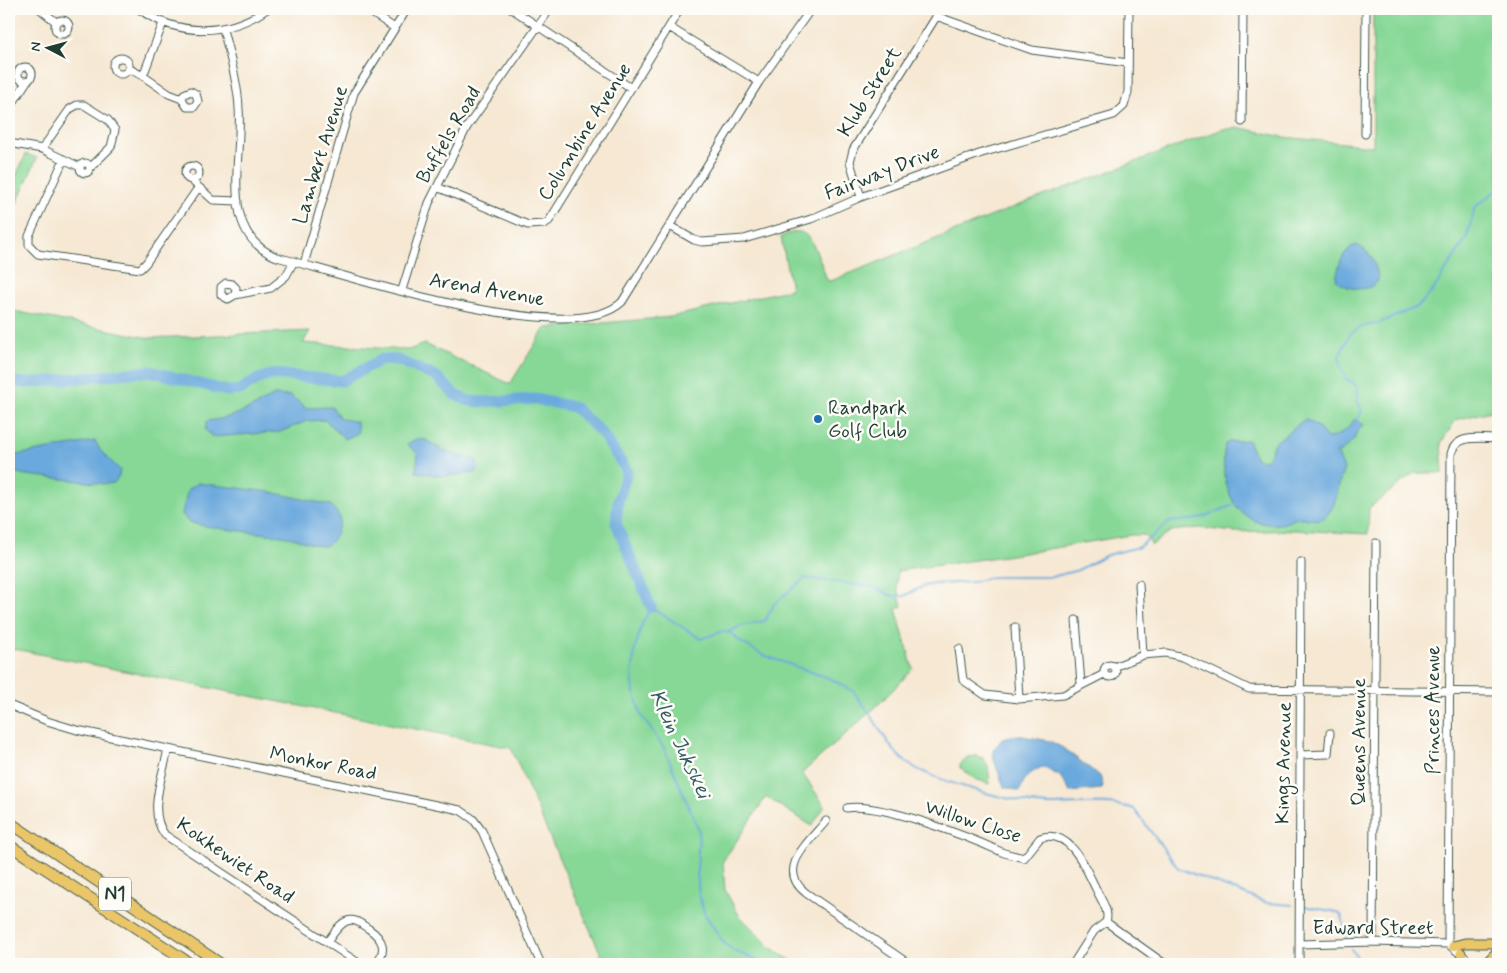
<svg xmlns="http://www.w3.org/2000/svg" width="1507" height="973" font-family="Mynerve,sans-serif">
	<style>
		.green { fill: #87d897; stroke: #538a66 }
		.water { fill: #6ba9dd; stroke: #457388 }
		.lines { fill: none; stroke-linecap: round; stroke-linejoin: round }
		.stream { stroke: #6ba9dd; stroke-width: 2 }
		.river { stroke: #6ba9dd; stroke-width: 11 }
		.minor-casing { stroke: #3f574c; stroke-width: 9 }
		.major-casing { stroke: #3f574c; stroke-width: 11 }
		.highway-casing { stroke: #3f574c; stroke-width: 12 }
		.minor { stroke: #fff; stroke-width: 7 }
		.major { stroke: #eac669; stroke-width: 9 }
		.highway { stroke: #eac669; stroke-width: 10 }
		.poi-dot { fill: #1f6fb2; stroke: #fdfcf7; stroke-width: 2 }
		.labels { text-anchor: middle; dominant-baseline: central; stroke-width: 5; stroke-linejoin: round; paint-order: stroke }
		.shield { fill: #fdfcf7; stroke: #62766e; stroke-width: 1 }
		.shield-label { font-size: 19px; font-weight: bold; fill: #1f3d34 }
		.street-label { font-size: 20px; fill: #1f3d34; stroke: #fdfcf7 }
		.poi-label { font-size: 20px; fill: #1f3d34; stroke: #fdfcf7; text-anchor: start }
		.water-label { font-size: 21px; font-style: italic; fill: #365d67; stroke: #fdfcf7 }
	</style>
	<rect width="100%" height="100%" fill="#fdfcf7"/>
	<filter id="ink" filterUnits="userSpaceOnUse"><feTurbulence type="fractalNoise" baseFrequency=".02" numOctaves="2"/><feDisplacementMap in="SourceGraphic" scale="10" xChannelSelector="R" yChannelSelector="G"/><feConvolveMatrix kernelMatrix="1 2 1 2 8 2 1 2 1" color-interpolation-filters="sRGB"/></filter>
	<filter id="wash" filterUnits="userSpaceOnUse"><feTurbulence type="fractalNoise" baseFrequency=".0096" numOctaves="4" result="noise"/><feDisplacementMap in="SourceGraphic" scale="20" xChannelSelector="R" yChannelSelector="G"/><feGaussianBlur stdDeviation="1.12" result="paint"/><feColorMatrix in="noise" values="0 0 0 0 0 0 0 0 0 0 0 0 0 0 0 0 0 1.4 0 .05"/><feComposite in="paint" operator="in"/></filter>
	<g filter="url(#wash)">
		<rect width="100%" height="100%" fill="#f6e8d3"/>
		<path class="green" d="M1373 9H1498V409L1456 420 1441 443 1443 473H1414L1369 508 1368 534 1294 530 1235 532 1199 528 1171 531 1152 545 1144 535H1131L1019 554 897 571V587L902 606 896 609 913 669 877 706 802 773 825 806 812 826 766 797 723 861 725 890 739 915 771 948 797 964H605L511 748 9 648V310L149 338 310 331 303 343 408 350 425 344 510 384 545 328 671 317 791 289 781 237C786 235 794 230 800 232 813 234 823 269 827 280L831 281 1027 202 1223 129 1242 128 1284 137 1373 146Z
			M26 154 37 158 9 220V191Z
			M976 756 983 758 988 766 990 784 975 779 960 768V765L967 757Z"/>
		<path class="water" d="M1356 245C1370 249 1378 267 1378 281 1368 293 1347 290 1336 280 1338 267 1342 250 1356 245Z
			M274 395 291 396 306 408 332 407 340 418 357 422 358 433 345 439 325 420 307 421 280 432 212 437 205 429 207 421C231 419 255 407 274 395Z
			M1305 419 1317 426 1327 438C1338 438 1349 428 1355 419L1364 425 1357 431 1354 440 1341 452H1337L1344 469C1337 484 1339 502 1327 515 1320 524 1307 517 1298 518 1292 520 1286 523 1280 524 1233 529 1219 482 1225 444L1229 442 1248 440 1256 459 1266 460 1271 453 1273 444Z
			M416 439 426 440 444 451 476 460 478 468 476 473 442 476 416 472 418 454 407 444Z
			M95 441 101 451 120 470 119 476 114 483 105 484 26 475 13 472 9 468 10 456Z
			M198 483 270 492 331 505 340 517C340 526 335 542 325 546 320 548 295 538 288 537 255 531 220 531 188 522L182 514 188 489Z
			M1017 735 1050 741 1063 748 1100 776 1103 785 1102 789 1070 792 1060 776 1042 767C1030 773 1024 777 1020 791L1004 787 994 760 993 750 1002 739Z"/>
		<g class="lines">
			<path class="stream" d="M1356 422 1362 410 1357 401 1358 390 1354 383 1346 379 1341 367 1339 356 1350 334 1361 327 1379 323 1417 307 1432 292 1467 237 1475 207 1498 189
				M728 632 741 626 765 621 774 604 805 578 873 587 892 596H904L924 586 935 584 973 582 992 577H1052L1078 570 1107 555 1139 547 1170 522 1198 519 1236 504
				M870 714C880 729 891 751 906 762 929 780 1022 805 1051 805 1079 805 1107 800 1134 809L1178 868 1267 903 1292 905
				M1304 906 1337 912 1342 916 1347 938
				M1351 949 1363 964
				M766 964 734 951 723 942 704 913 699 894 697 873 699 831 664 748 641 715 634 692 632 674 635 648 642 624 651 607 701 639 723 631 731 633 739 641 763 655 831 679 853 691 868 711"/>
			<path class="river" d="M9 382 28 383 150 371 227 391 240 390 258 379 274 374 342 381 382 359 398 360 437 377 455 395 469 401 485 402 535 399 574 407 601 432 627 471 618 502 616 523 651 607"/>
		</g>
	</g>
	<g filter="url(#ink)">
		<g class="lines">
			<defs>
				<path id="minor" d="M40 9 56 22
					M139 9C178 37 228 36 267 9
					M366 9 393 27
					M512 9 631 88
					M936 16 1032 50 1128 63
					M55 27a7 7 0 1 1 14 0a7 7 0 1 1-14 0Z
					M669 27 759 82
					M223 29C229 54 238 82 239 108 243 158 217 234 277 257 343 274 571 351 622 302L759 82 811 9
					M113 66a8 8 0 1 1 16 0a8 8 0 1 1-16 0Z
					M18 74a7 7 0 1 1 14 0a7 7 0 1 1-14 0Z
					M128 68 143 76 163 23
					M143 76 169 94 182 99 187 107H194L198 101 196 94 191 91 184 94 182 99
					M9 109 27 81
					M1242 122 1243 9
					M1365 134 1366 9
					M9 143 42 149 80 167
					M42 149 70 109 77 105H84L108 120 115 130 111 147 90 168
					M64 159 29 236V245L38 254 140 269 146 263 198 188
					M80 168a5 5 0 1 1 10 0a5 5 0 1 1-10 0Z
					M185 173a7 7 0 1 1 14 0a7 7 0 1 1-14 0Z
					M191 180 213 200 238 201
					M437 187 528 225 544 224 549 221 680 9
					M861 197 850 162 853 150 941 9
					M670 226 694 240 702 242 744 239 811 219 861 197 982 153 1114 115 1124 106 1128 92 1129 9
					M304 264 354 93 407 9
					M402 290 429 203 467 127 550 9
					M235 295 236 288 232 284 226 283 221 287V295L228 299 235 295 271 288 286 276 294 261
					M1139 584 1143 655
					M1076 620 1081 684
					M1015 627 1019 699
					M959 649 963 680 985 695 1019 699 1063 695 1104 674
					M1104 671a6 6 0 1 1 12 0a6 6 0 1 1-12 0Z
					M1114 667 1143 655 1166 653 1183 657 1249 689 1498 692
					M9 705 47 721 77 730 460 810 473 819 482 831 541 964
					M168 749C163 776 147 812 165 835L360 964
					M1300 755 1328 754 1330 733
					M847 808C881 802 971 838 1004 853L1024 858 1040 838C1070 827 1086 869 1096 889 1101 900 1110 911 1106 922
					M826 821C809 842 775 869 806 893L909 964
					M1106 922 1165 964
					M328 941C333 934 339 924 347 921 356 918 362 925 369 929 383 939 388 950 375 964
					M1373 942 1376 543
					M1299 944 1373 942 1448 944 1473 964
					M1448 944 1451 454C1456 433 1482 439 1498 439
					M1073 964 1094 931 1106 922
					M1299 964 1301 562"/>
				<path id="major" d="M1453 946 1465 943H1498
					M1461 953 1463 964
					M1485 964 1498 951"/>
				<path id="highway" d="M9 822 221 964
					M9 845 191 964"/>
			</defs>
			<use href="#minor" class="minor-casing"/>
			<use href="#major" class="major-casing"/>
			<use href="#highway" class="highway-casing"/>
			<use href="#minor" class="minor"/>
			<use href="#major" class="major"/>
			<use href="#highway" class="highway"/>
		</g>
	</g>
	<circle class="poi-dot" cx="818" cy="419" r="5"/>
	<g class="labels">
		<rect class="shield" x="99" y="877.5" width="32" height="33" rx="4"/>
		<g class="shield-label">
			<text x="115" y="894">N1</text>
		</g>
		<g class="street-label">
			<text transform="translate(870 92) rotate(-58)">Klub Street</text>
			<text transform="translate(585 132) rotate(-58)">Columbine Avenue</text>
			<text transform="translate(449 135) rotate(-60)">Buffels Road</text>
			<text transform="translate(321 155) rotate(-73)">Lambert Avenue</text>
			<text transform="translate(882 173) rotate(-21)">Fairway Drive</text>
			<text transform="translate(487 290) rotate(10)">Arend Avenue</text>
			<text transform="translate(1433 710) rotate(-90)">Princes Avenue</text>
			<text transform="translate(1359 742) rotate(-90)">Queens Avenue</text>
			<text transform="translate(1284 763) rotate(-89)">Kings Avenue</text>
			<text transform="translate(323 764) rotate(11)">Monkor Road</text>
			<text transform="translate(973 822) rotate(18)">Willow Close</text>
			<text transform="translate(235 861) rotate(34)">Kokkewiet Road</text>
			<text x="1373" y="928">Edward Street</text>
		</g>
		<g class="poi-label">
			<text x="828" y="408">Randpark<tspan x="828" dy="23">Golf Club</tspan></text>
		</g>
		<g class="water-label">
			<text transform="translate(680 744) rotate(65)">Klein Jukskei</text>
		</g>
	</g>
	<rect width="1507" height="973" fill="none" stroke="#fdfcf7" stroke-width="30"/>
	<g transform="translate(48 48) rotate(276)" stroke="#fdfcf7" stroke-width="4" paint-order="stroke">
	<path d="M0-4L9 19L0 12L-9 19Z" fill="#1f3d34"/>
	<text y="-8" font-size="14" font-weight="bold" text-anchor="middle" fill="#1f3d34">N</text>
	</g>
</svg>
